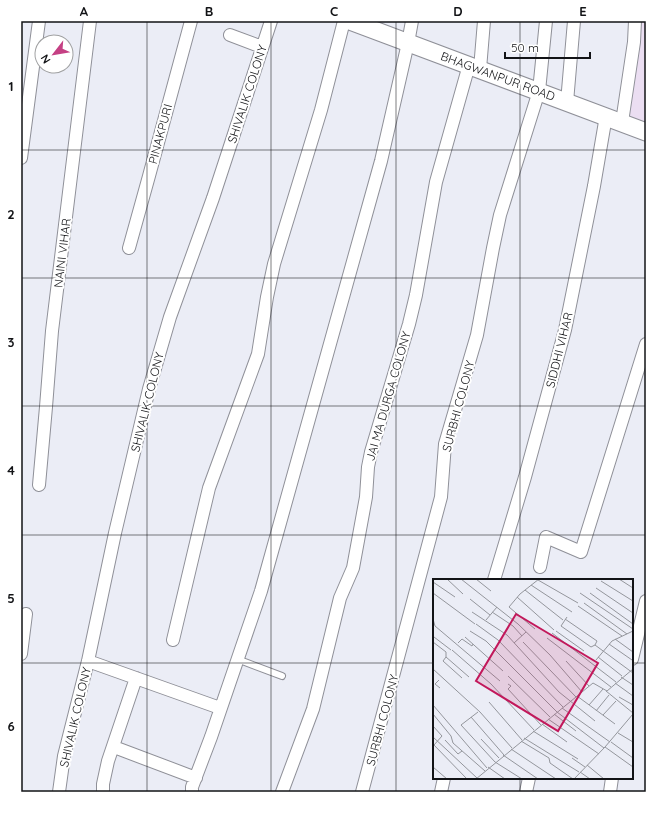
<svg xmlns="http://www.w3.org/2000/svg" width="667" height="813" font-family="Quicksand,sans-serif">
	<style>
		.education { fill: #ebdef2 }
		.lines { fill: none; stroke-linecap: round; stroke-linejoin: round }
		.lane-casing { stroke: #8f9098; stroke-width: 8 }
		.street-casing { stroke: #8f9098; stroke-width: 14 }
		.secondary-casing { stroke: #8f9098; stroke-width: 19 }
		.lane { stroke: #fff; stroke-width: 6 }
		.street { stroke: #fff; stroke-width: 12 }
		.secondary { stroke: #fff; stroke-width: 17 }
		.grid { fill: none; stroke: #121316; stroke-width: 1; stroke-opacity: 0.55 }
		.labels { text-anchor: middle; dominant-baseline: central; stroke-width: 4; stroke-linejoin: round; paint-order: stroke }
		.street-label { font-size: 12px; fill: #121316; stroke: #fff }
		.inset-road { fill: none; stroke: #94969c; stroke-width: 1 }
		.view { fill: #c2185b; fill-opacity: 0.15; stroke: #c2185b; stroke-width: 2 }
		.inset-edge { fill: none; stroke: #121316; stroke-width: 2 }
		.neatline { fill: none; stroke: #121316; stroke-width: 1.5 }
		.grid-label { font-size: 13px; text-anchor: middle; font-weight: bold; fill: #121316 }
	</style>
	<rect width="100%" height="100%" fill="#ebedf6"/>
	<path class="education" d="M641 21H646V127L629 120Z"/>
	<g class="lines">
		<defs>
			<path id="lane" d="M237 659 282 676"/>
			<path id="street" d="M230 35 262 47
				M480 69 484 21
				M567 102 574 21
				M622 122 634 42 635 21
				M21 158 39 21
				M129 248 149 176 191 21
				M39 485 46 407 52 331 90 21
				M540 567 546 537 581 552 646 344
				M494 580 525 477 565 330 594 186 606 116
				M173 640 209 488 258 354 267 297 274 264 321 110 344 21
				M21 654 26 614
				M632 659 646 601
				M88 661 220 708
				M114 747 196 778
				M59 792 64 756 88 661 115 533 149 389 170 317 213 198 271 21
				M103 792V784L108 761 136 678
				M192 792V787L211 737 261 591 381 161 408 43 412 21
				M282 792 313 709 340 598 353 568 366 497 368 467 371 452 409 324 416 295 436 182 469 65
				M362 792 441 497 445 444 477 335 493 248 500 215 539 91 546 21
				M441 792 444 778
				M526 792 529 778
				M610 792 612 778"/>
			<path id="secondary" d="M350 21 646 132"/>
		</defs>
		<use href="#lane" class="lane-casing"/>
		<use href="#street" class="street-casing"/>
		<use href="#secondary" class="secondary-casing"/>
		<use href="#lane" class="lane"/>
		<use href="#street" class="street"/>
		<use href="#secondary" class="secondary"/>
	</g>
	<path class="grid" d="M147 21V792M271 21V792M396 21V792M520 21V580M21 150H646M21 278H646M21 406H646M21 535H646M21 663H434M632 663H646M520 778V792"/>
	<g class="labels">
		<g class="street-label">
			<text transform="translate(498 76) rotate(20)">BHAGWANPUR ROAD</text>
			<text transform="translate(247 94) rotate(-72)">SHIVALIK COLONY</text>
			<text transform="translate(160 134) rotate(-75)">PINAKPURI</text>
			<text transform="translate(62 253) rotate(-83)">NAINI VIHAR</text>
			<text transform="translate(559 350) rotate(-76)">SIDDHI VIHAR</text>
			<text transform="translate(388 396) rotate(-74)">JAI MA DURGA COLONY</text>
			<text transform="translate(147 402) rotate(-76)">SHIVALIK COLONY</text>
			<text transform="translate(458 406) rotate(-75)">SURBHI COLONY</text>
			<text transform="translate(75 717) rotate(-77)">SHIVALIK COLONY</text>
			<text transform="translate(382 720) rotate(-75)">SURBHI COLONY</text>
		</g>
	</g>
	<g transform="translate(433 579)">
		<rect width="200" height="200" fill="#ebedf6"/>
		<path class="inset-road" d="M14 0 30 15M28 0 85 45 117 76 149 113M43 0 58 12M186 0 200 9M105 1 145 24M168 2 200 22M0 3 22 18M98 6 139 33M163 9 200 34M92 11 130 41M0 14 42 45M147 14 200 50M157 14 200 45M84 18 121 51M37 20 57 36M151 24 194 55M145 27 189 57M39 33 74 56 126 113 162 142M59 33 80 47 89 57M134 38 128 47 158 68 162 66M0 40 2 47 67 102M132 40 164 62 162 66 200 94M53 41 64 28M43 45 65 61 130 128M102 50 76 28 87 15 106 0M37 52 53 62 124 133 171 169M123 52 151 72M119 54 183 103M1 58 18 71M32 58 70 92M114 59 178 108M182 60 200 73M0 63 13 73V78L36 98M90 63 143 118M25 64 29 60 39 67 40 65M81 64 93 53M176 65 199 81M19 71 58 105 101 151M13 78 10 82 29 99M165 78 189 97M163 81 179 62 200 52M133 82 156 107M0 90 47 133 79 169M75 97 117 138M188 98 200 106M6 101 2 105 7 109M182 104 200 117M75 105 78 107 75 110 108 146M173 112 200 134M144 117 182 145M186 118 200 126M56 123 89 161M0 126 54 189M156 126 170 110M129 129 177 163M163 132 176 116M45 133 28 146 62 183 89 200M0 135 18 157 20 164 52 192M121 135 143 152M170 136 183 122M38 138 71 176M115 140 166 175M109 145 134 163M0 147 9 157 1 166M100 152 145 180M185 154 200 163M0 158 44 199M91 159 146 193M48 160 66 179M12 161 25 175 29 172M88 162 116 179 117 184 140 200M178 163 200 179M0 165 34 200M172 168 200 188M78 170 123 200M70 176 105 200M139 179 152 188M154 186 171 200M0 188 14 200M55 188 72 200M147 193 157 200M43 200 160 104 174 112 200 90M141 200 172 168 200 135"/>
		<path class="view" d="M83 35 165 84 125 152 43 102Z"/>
		<rect width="200" height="200" class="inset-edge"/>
	</g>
	<rect width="667" height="813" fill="none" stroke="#ffffff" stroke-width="44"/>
	<g transform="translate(54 54) rotate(239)"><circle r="19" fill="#ffffff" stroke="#a0a1a2"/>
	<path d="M0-3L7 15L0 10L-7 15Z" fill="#c54084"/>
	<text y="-6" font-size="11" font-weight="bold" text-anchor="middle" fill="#121316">N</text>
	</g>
	<path d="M505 52v6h85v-6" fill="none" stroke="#121316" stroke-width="2"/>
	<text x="511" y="52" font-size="12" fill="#121316" stroke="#ffffff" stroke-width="3" paint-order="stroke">50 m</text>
	<rect x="22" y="22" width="623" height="769" class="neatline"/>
	<g class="grid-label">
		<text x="84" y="16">A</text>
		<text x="209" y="16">B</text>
		<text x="334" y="16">C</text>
		<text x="458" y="16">D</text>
		<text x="583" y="16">E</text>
		<text x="11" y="91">1</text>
		<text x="11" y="219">2</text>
		<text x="11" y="347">3</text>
		<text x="11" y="475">4</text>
		<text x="11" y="603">5</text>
		<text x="11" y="731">6</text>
	</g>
</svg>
